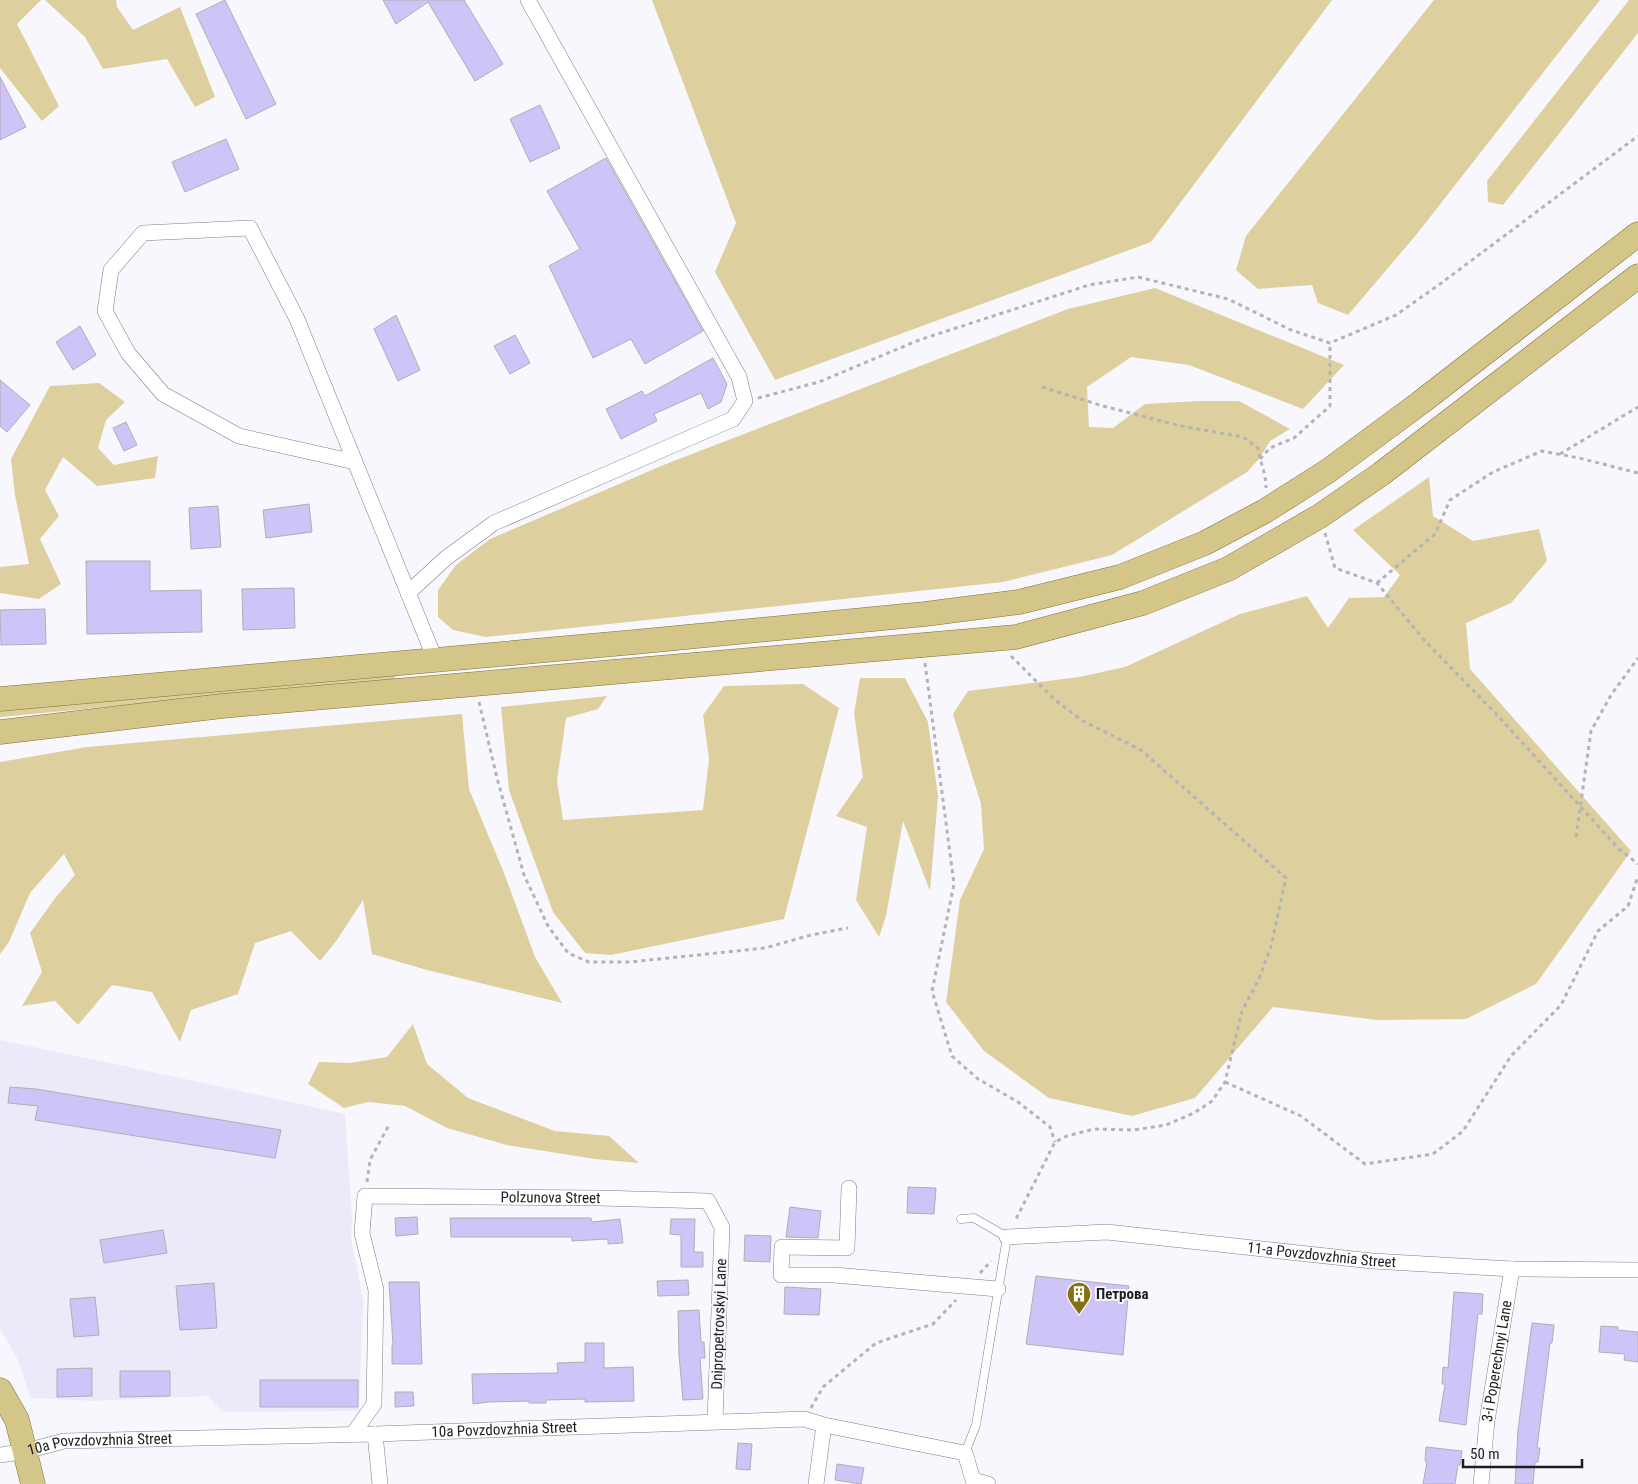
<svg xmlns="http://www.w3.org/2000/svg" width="1638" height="1484" font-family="'Roboto Condensed',sans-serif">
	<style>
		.built { fill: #eceaf8 }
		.green { fill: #ddd09e }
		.building { fill: #cec4f7; stroke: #afaeb5 }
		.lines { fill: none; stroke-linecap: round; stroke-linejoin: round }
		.lane-casing { stroke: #7f7e84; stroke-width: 9 }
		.street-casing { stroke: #7f7e84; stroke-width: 16 }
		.primary-casing { stroke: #827131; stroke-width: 25 }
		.path { stroke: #b3b3b8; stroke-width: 3; stroke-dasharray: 4 4; stroke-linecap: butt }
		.lane { stroke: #fff; stroke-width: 8 }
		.street { stroke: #fff; stroke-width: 15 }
		.primary { stroke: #d4c589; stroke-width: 24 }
		.labels { text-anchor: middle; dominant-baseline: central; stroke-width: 4; stroke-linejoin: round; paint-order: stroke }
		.street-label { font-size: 15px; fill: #1d1d1f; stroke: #f8f7fe }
		.poi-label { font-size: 15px; font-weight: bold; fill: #1d1d1f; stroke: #f8f7fe; text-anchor: start }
	</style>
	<rect width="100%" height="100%" fill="#f8f7fe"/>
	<path class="built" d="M0 1040 181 1078 345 1114 352 1219 351 1239 363 1300 359 1411 223 1412 207 1396 94 1401 31 1398 17 1358 0 1328Z"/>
	<path class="green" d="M0 0H41L17 24 59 106 42 121 0 68Z
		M45 0H116L117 7 133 30 180 7 215 97 195 107 167 59 103 69 85 37Z
		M652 0H1332L1151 242 775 380 715 272 736 223Z
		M1434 0H1600L1416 235 1348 315 1318 303 1312 285 1258 289 1236 270 1246 236Z
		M1629 0H1638V33L1503 205 1488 202 1487 181Z
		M1155 288 1344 365 1303 409 1189 365 1131 357 1087 387 1089 427 1113 428 1145 404 1198 401H1239L1290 429 1270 441 1259 459 1247 472 1112 555 1003 582 486 637 453 630 438 617V590L456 565 490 539 666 464 1068 309Z
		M99 383 125 402 106 420 98 448 114 465 158 456 155 478 97 486 63 457 45 490 59 516 40 539 61 584 39 599 0 593V567L29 564 15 495 11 459 50 386Z
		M1429 477 1433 516 1473 541 1539 529 1547 561 1511 603 1466 623 1470 669 1631 851 1536 984 1466 1019 1377 1020 1273 1007 1195 1098 1132 1116 1049 1098 984 1051 946 1002 960 900 984 849 981 804 953 714 968 691 1079 677 1125 667 1240 614 1307 596 1328 628 1349 598 1384 597 1400 575 1353 530Z
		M396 675 394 680 0 717V709Z
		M860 678H905L928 722 938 796 930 891 903 821 886 916 879 937 856 900 867 827 836 816 863 777 854 713Z
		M803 684 839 708 784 919 611 955 585 953 553 912 509 790 501 707 607 696 598 709 566 718 557 781 563 820 703 810 709 759 703 715 724 686Z
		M462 714 469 789 504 873 535 957 562 1003 427 970 372 954 363 900 337 940 320 961 291 931 255 943 238 994 191 1010 180 1042 152 992 112 985 78 1025 55 1001 22 1006 42 972 30 933 56 897 75 875 64 854 30 893 9 942 0 954V762L87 747Z
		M413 1024 427 1064 468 1098 555 1131 609 1136 639 1163 595 1159 507 1145 447 1128 405 1106 368 1102 344 1108 308 1084 319 1062 350 1063 387 1057Z"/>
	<path class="building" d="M225 0 276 104 246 119 196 14Z
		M383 0H464L503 64 475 81 428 2 396 24Z
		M0 77 26 127 0 140Z
		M540 105 560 148 530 162 510 119Z
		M226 139 239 169 185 192 172 162Z
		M606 158 703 331 645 364 631 339 593 358 549 266 580 249 547 191Z
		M396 315 420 370 398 381 374 329Z
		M80 326 96 355 73 370 56 342Z
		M515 335 530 363 510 374 494 346Z
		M713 358 727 384 721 402 708 409 701 393 654 414 657 421 621 439 606 409 642 391 645 396Z
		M0 380 30 405 7 432 0 426Z
		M126 422 137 445 124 451 113 428Z
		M309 504 312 532 266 538 263 510Z
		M218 506 221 547 191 549 189 508Z
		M86 561H150V591L201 590 202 632 87 634Z
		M294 588 295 628 243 630 242 589Z
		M45 609 46 644 1 645 0 610Z
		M10 1087 36 1089 281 1130 275 1158 35 1120 38 1106 8 1103Z
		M908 1187 936 1188 934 1214 907 1213Z
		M790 1207 821 1211 818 1238 786 1237Z
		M417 1217 418 1234 396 1236 395 1218Z
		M450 1218H591L592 1222 620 1219 623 1243 608 1244V1239L572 1241V1237H451Z
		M671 1219H695L694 1252H703V1267H681V1235L670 1234Z
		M163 1230 167 1253 104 1263 100 1240Z
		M745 1235 771 1236 770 1262 744 1261Z
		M1036 1276 1129 1286 1123 1355 1026 1344Z
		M688 1280 689 1295 658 1296 657 1281Z
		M389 1282H419L422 1364H392V1345H393Z
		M214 1283 217 1328 180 1330 176 1286Z
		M785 1287 821 1289 819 1315 784 1314Z
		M1454 1292 1483 1294 1482 1314H1478L1466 1425 1439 1421 1445 1384H1442L1443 1367 1448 1368Z
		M95 1297 99 1335 74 1337 70 1299Z
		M699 1310 701 1342H704L705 1358H700L703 1399 683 1400 679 1355 678 1311Z
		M1532 1323 1554 1325 1552 1343H1550L1537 1448H1540L1538 1462H1535L1533 1484H1515L1518 1430Z
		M1601 1326 1618 1327V1330L1638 1332V1362L1624 1360 1625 1354 1599 1352Z
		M585 1343H604V1368L633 1367 634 1401 585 1402V1399L546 1400V1403H529V1401L488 1402 473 1404 472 1374 558 1373 557 1363 585 1362Z
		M92 1368V1396L57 1397V1369Z
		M120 1371H170V1396L120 1397Z
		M260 1380H358V1407H260Z
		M395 1392H413L414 1406 395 1407Z
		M738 1443 752 1444 750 1470 736 1469Z
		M1426 1447 1462 1451 1460 1465H1458L1455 1484H1423L1427 1462 1425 1461Z
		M837 1464 864 1468 861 1484 835 1480Z"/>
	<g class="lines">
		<defs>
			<path id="lane" d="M961 1219 974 1218 1007 1237 976 1425 965 1453"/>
			<g id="street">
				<path d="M355 462 239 436 163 394 128 353 105 311 111 270 143 233 250 228 297 319 435 659"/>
				<path d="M408 593 446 558 494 523 733 419 745 401 739 377 528 0"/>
				<path d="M849 1188 847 1248 782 1247 781 1275H834L998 1289"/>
				<path id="s1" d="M1007 1237 1107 1232 1372 1261 1512 1269 1638 1270"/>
				<path id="s2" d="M353 1434 374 1404 376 1290 362 1233 365 1196 599 1198 708 1201 722 1227 715 1421"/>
				<path d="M375 1434 380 1484"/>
				<path id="s3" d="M0 1455 26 1451 64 1441 375 1434 804 1419 824 1425 965 1453 973 1480 988 1484"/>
				<path d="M816 1484 824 1425"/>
				<path id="s4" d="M1481 1484 1487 1421 1512 1269"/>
			</g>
			<path id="primary" d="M0 699 635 642 925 614 1019 602 1120 577 1205 543 1265 511 1328 471 1420 403 1638 234
				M0 732 222 706 1016 637 1143 603 1228 569 1320 516 1381 474 1638 276
				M0 1390 17 1420 33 1484"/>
		</defs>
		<use href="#lane" class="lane-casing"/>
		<use href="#street" class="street-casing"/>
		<use href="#primary" class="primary-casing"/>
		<path class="path" d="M1042 387 1103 406 1181 426 1243 437 1258 448C1260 462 1266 473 1266 488
			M758 398 819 382 919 340 1089 285 1138 277 1228 299 1291 330 1330 343 1396 315 1440 284 1638 136
			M1560 454 1638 407
			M1260 459 1270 448 1294 438 1330 406V343
			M1325 533 1335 568 1377 583 1425 641 1499 717 1619 849 1638 864
			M1377 583 1435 534 1450 500 1493 472 1542 451 1579 458 1638 473
			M1011 656 1055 700 1083 721 1141 750 1286 878 1271 946 1259 979 1242 1011 1225 1082 1212 1101 1194 1113 1166 1125 1134 1130 1094 1129 1067 1136 1055 1142 1015 1221
			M925 663 954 884 932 991 952 1056 978 1079 1018 1102 1050 1127 1055 1142
			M479 702 497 778 524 875 548 926 568 953 589 962H630L765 948 811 935 848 928
			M1576 837 1591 731 1611 695 1638 658
			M1225 1082 1301 1116 1365 1164 1433 1154 1463 1131 1511 1056 1561 1005 1598 931 1628 906 1638 876
			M367 1182 370 1160 389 1125
			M980 1273 991 1261
			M811 1408 823 1387 876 1343 933 1324 956 1300"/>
		<use href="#lane" class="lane"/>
		<use href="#street" class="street"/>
		<use href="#primary" class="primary"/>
	</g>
	<defs>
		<symbol id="building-pin" viewBox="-11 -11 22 30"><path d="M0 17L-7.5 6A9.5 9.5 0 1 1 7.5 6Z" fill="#877213" stroke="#f8f7fe"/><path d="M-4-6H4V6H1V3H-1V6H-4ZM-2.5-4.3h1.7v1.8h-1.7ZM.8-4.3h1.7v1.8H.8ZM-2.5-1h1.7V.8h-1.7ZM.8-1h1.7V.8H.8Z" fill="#fff"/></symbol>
	</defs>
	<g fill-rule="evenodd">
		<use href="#building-pin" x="1065" y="1280" width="28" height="38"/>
	</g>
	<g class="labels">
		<g class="street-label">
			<text stroke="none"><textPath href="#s2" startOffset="432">Polzunova Street</textPath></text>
			<text stroke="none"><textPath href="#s1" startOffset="316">11-a Povzdovzhnia Street</textPath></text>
			<text transform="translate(719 1324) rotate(-88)">Dnipropetrovskyi Lane</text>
			<text stroke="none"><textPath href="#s4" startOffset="124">3-i Poperechnyi Lane</textPath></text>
			<text stroke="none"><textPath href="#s3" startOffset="506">10a Povzdovzhnia Street</textPath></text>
			<text stroke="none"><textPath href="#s3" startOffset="101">10a Povzdovzhnia Street</textPath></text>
		</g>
		<g class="poi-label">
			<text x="1096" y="1294">Петрова</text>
		</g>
	</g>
	<path d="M1463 1459v8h119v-8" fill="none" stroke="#1d1d1f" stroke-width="2.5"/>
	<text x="1470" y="1459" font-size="15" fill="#1d1d1f" stroke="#f8f7fe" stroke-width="4" paint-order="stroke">50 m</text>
</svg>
